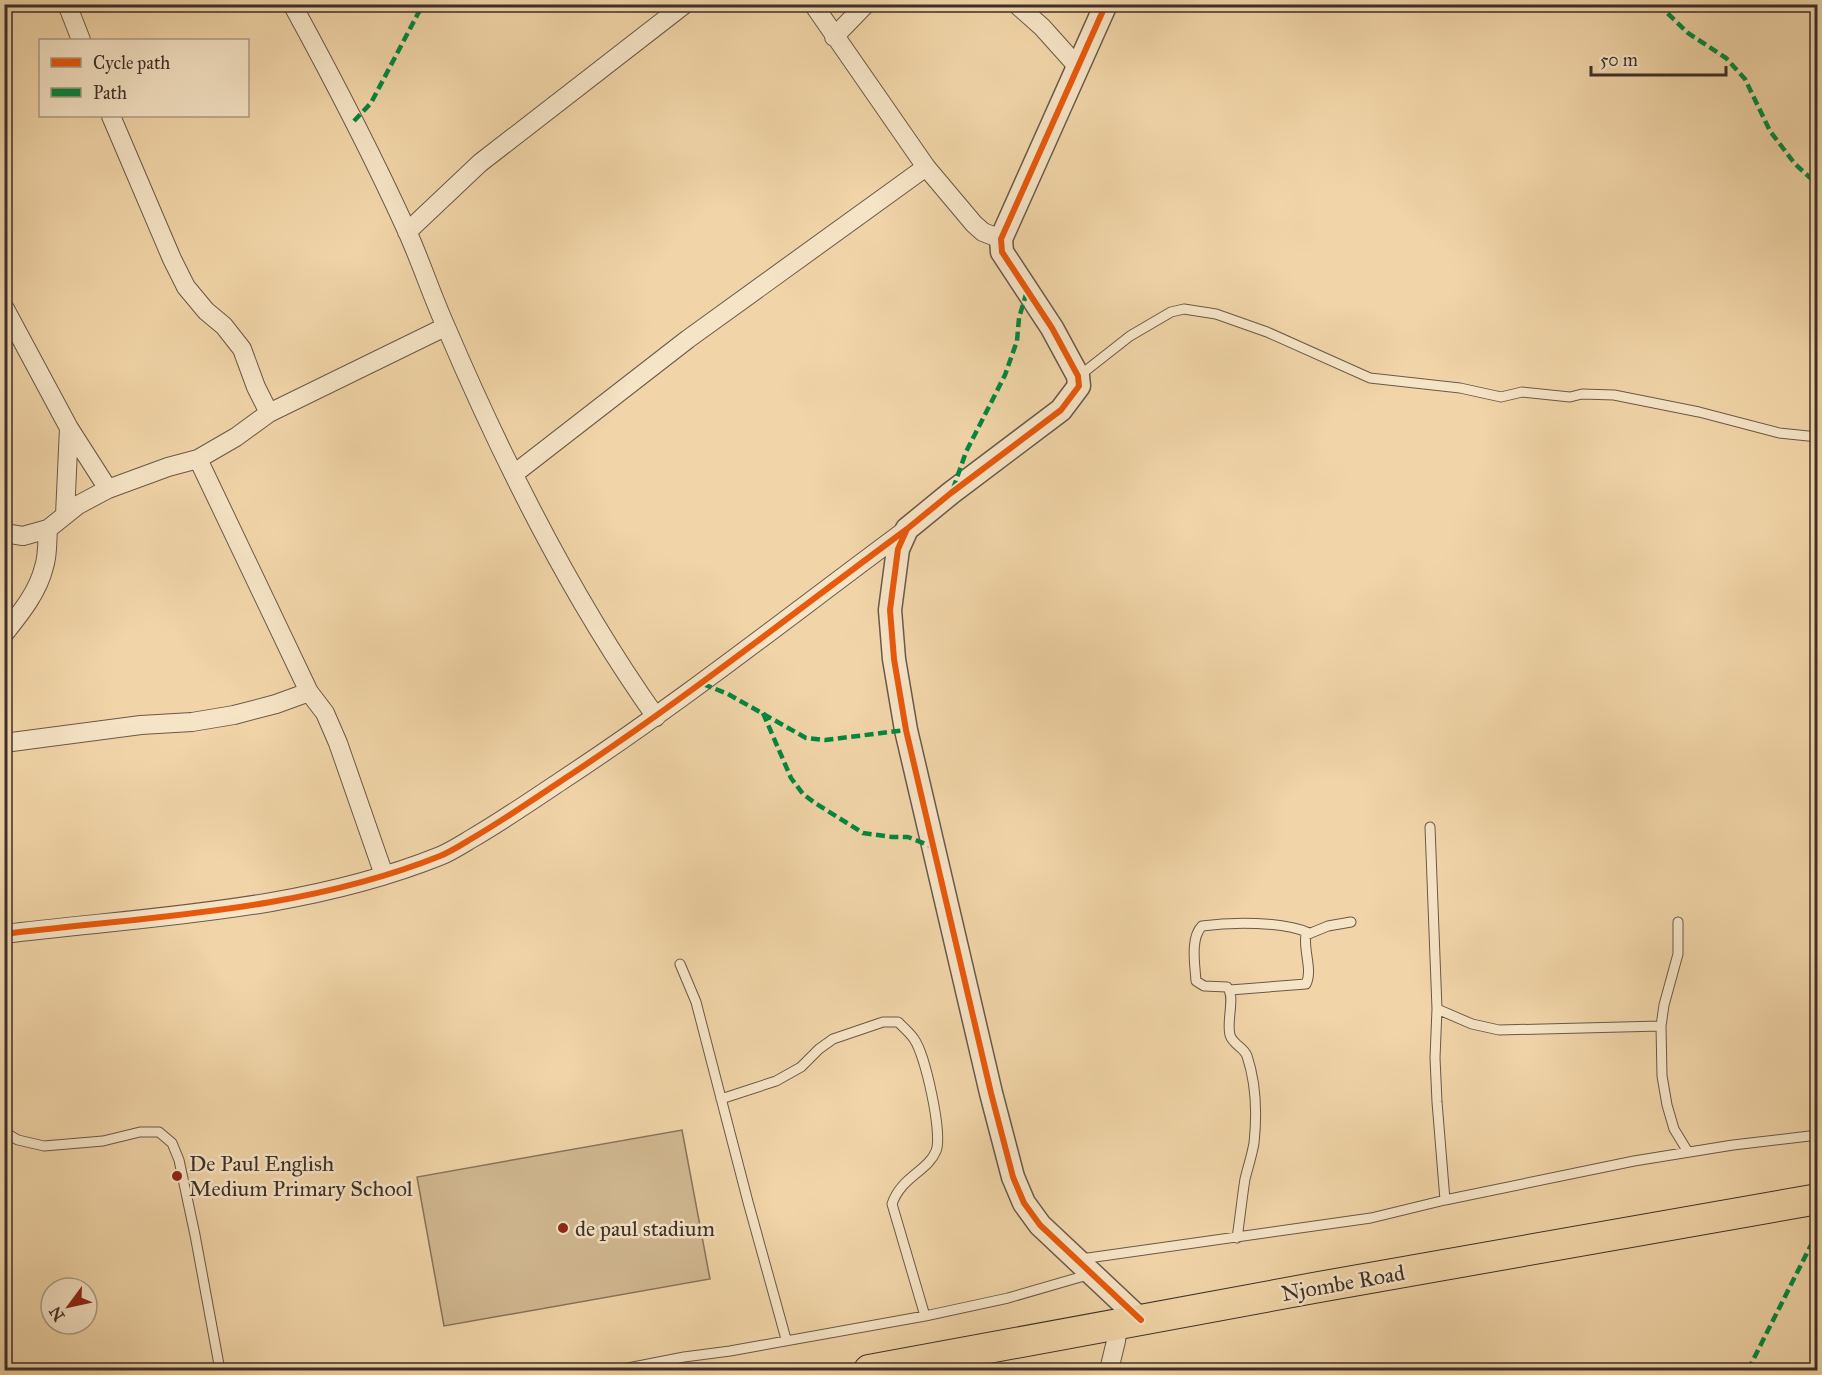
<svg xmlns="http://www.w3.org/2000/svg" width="1822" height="1375" font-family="'IM FELL Great Primer',serif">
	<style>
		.green { fill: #d2b992; stroke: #88745d; stroke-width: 1.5 }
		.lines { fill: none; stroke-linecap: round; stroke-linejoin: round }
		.service-casing { stroke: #6a5848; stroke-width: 11 }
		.minor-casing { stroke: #6a5848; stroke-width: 20 }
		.tertiary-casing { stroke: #6a5848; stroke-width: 25 }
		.trunk-casing { stroke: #3d2f28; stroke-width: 32 }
		.service { stroke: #f6e4c6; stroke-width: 9 }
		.minor { stroke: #f6e4c6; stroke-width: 18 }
		.tertiary { stroke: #f6e4c6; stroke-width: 22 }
		.trunk { stroke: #f1d5a8; stroke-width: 30 }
		.quiet { stroke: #00873e; stroke-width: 4.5; stroke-dasharray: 9 4.5; stroke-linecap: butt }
		.cycleway-casing { stroke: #f6e4c6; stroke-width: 10 }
		.cycleway { stroke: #e8590c; stroke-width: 6 }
		.poi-dot { fill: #8f2418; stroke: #f6e4c6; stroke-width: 2 }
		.labels { text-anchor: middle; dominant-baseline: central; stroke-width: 5; stroke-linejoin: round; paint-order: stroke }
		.poi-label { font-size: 22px; fill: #3d2f28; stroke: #f6e4c6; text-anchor: start }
		.street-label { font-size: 22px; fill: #3d2f28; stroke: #f6e4c6 }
	</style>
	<rect width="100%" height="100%" fill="#f1d5a8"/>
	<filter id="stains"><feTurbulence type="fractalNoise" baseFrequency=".00333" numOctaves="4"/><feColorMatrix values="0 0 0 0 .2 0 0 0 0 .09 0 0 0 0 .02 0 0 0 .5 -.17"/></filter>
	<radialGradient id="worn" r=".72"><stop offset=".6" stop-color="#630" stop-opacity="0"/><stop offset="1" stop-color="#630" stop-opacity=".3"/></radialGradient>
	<path class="green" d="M682 1130 710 1279 444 1326 417 1177Z"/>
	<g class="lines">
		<defs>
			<path id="service" d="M1079 376 1130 336 1171 312 1184 309 1216 314 1267 332 1370 378 1460 388 1501 397 1522 392 1570 397 1582 394 1614 395 1699 412 1779 433 1818 437
				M1430 827 1437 1009 1435 1058 1437 1102 1445 1200
				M1678 922V954L1664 1005 1661 1026 1662 1076 1667 1105 1674 1129 1688 1152
				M680 964 696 1002 748 1202 786 1339
				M1230 990 1306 984C1313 970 1303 950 1306 935L1328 926 1351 922
				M1437 1009 1472 1024 1499 1030 1661 1026
				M721 1099 776 1081 801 1067 819 1049 833 1039 883 1022H898C903 1027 910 1033 914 1039 925 1054 943 1134 936 1151 928 1171 901 1177 892 1204L925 1316
				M4 1132 18 1140 44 1146 103 1141 140 1132H159L172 1143 179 1160 195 1235 220 1370
				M1237 1238C1240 1218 1242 1198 1245 1179 1248 1167 1252 1155 1254 1143 1257 1115 1256 1083 1247 1056 1244 1047 1233 1045 1230 1035 1226 1021 1236 996 1227 987L1204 986 1196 981C1195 965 1190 938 1202 926 1231 922 1282 921 1309 933
				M1081 1259 1371 1218 1445 1200 1634 1161 1733 1145 1818 1135
				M618 1370 684 1357 730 1351 925 1316 1008 1298 1091 1274"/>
			<path id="minor" d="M67 4 81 40
				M292 4C333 79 372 154 407 231 421 262 432 296 446 327 504 463 571 597 656 717
				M813 4 926 167 974 224 983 232 1001 239
				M1016 4 1042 27 1077 66
				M834 37 866 4
				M111 116 172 259 186 287 206 311 224 326 242 349 256 387 269 413
				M407 232 480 163 685 4
				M4 307 69 428 108 489
				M198 459 309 692 325 713 338 743 384 875
				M514 474 688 339 926 167
				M65 515 69 428
				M4 533 23 536 48 529 78 505 108 489 168 467 198 459 236 437 269 413 445 327
				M4 634C20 614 38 592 44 567 48 555 47 541 48 529
				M4 743 141 725 192 722 234 715 276 704 309 692
				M4 934C151 916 300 912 440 856 450 852 461 845 471 839 502 821 531 801 561 781 680 703 792 614 907 529
				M1109 1370 1116 1341 1118 1324"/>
			<path id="tertiary" d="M1106 4 1001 239 1002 252 1052 328 1078 376 1079 386 1061 410 951 493 907 529 898 549 890 610 894 659 906 730 991 1093 1013 1177 1024 1203 1040 1225 1141 1320"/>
			<path id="trunk" d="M869 1370 1319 1287 1818 1199"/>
		</defs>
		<use href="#service" class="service-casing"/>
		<use href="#minor" class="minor-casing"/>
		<use href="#tertiary" class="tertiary-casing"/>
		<use href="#trunk" class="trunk-casing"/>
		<use href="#service" class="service"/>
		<use href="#minor" class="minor"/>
		<use href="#tertiary" class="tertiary"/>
		<use href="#trunk" class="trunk"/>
		<path class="quiet" d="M1658 4 1688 33 1726 58 1745 79 1770 131 1795 164 1818 185
			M354 121 371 103 423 4
			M953 489 966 452 1005 375 1017 341 1019 318 1027 291
			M703 684 728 694 806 738 825 740 906 730
			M763 713 791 778 803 794 815 803 863 833 892 837H908L933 847
			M1748 1370 1813 1241 1818 1224"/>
		<defs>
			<path id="cycleway" d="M1106 4 1001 239 1002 252 1052 328 1078 376 1079 386 1061 410 951 493 907 529 898 549 890 610 894 659 906 730 991 1093 1013 1177 1024 1203 1040 1225 1141 1320
				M4 934C151 916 300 912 440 856 450 852 461 845 471 839 502 821 531 801 561 781 680 703 792 614 907 529"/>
		</defs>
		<use href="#cycleway" class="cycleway-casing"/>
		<use href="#cycleway" class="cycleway"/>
	</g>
	<g class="poi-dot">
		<circle cx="177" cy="1176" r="6"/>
		<circle cx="563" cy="1228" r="6"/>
	</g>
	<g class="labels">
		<g class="poi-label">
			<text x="189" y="1163">De Paul English<tspan x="189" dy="25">Medium Primary School</tspan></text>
			<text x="575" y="1228">de paul stadium</text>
		</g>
		<g class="street-label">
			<text transform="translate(1343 1283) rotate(-10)">Njombe Road</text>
		</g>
	</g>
	<rect width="1822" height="1375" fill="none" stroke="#f1d5a8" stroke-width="24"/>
	<rect x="6" y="6" width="1810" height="1363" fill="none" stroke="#3d2f28" stroke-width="3"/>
	<rect x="12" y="12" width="1798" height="1351" fill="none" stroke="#3d2f28" stroke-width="1.5"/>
	<rect x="39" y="39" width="210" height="78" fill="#f6e4c6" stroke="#ac9c87" stroke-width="1.5"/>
	<rect x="51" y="58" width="30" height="9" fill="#e8590c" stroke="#ac9c87" stroke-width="1.5"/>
	<text x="93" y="69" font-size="18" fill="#3d2f28">Cycle path</text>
	<rect x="51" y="88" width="30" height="9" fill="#00873e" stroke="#ac9c87" stroke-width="1.5"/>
	<text x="93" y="99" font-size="18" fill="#3d2f28">Path</text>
	<g transform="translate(69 1306) rotate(237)"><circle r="28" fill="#f6e4c6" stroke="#ac9c87" stroke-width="1.5"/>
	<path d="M0-4.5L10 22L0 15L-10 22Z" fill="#8f2418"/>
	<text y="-9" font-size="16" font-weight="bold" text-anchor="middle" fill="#3d2f28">N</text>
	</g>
	<path d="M1591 66v9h135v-9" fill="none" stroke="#3d2f28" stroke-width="3"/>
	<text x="1600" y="66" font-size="18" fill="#3d2f28" stroke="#f6e4c6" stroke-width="4.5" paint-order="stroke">50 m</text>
	<rect width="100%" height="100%" filter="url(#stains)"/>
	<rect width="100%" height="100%" fill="url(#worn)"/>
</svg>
